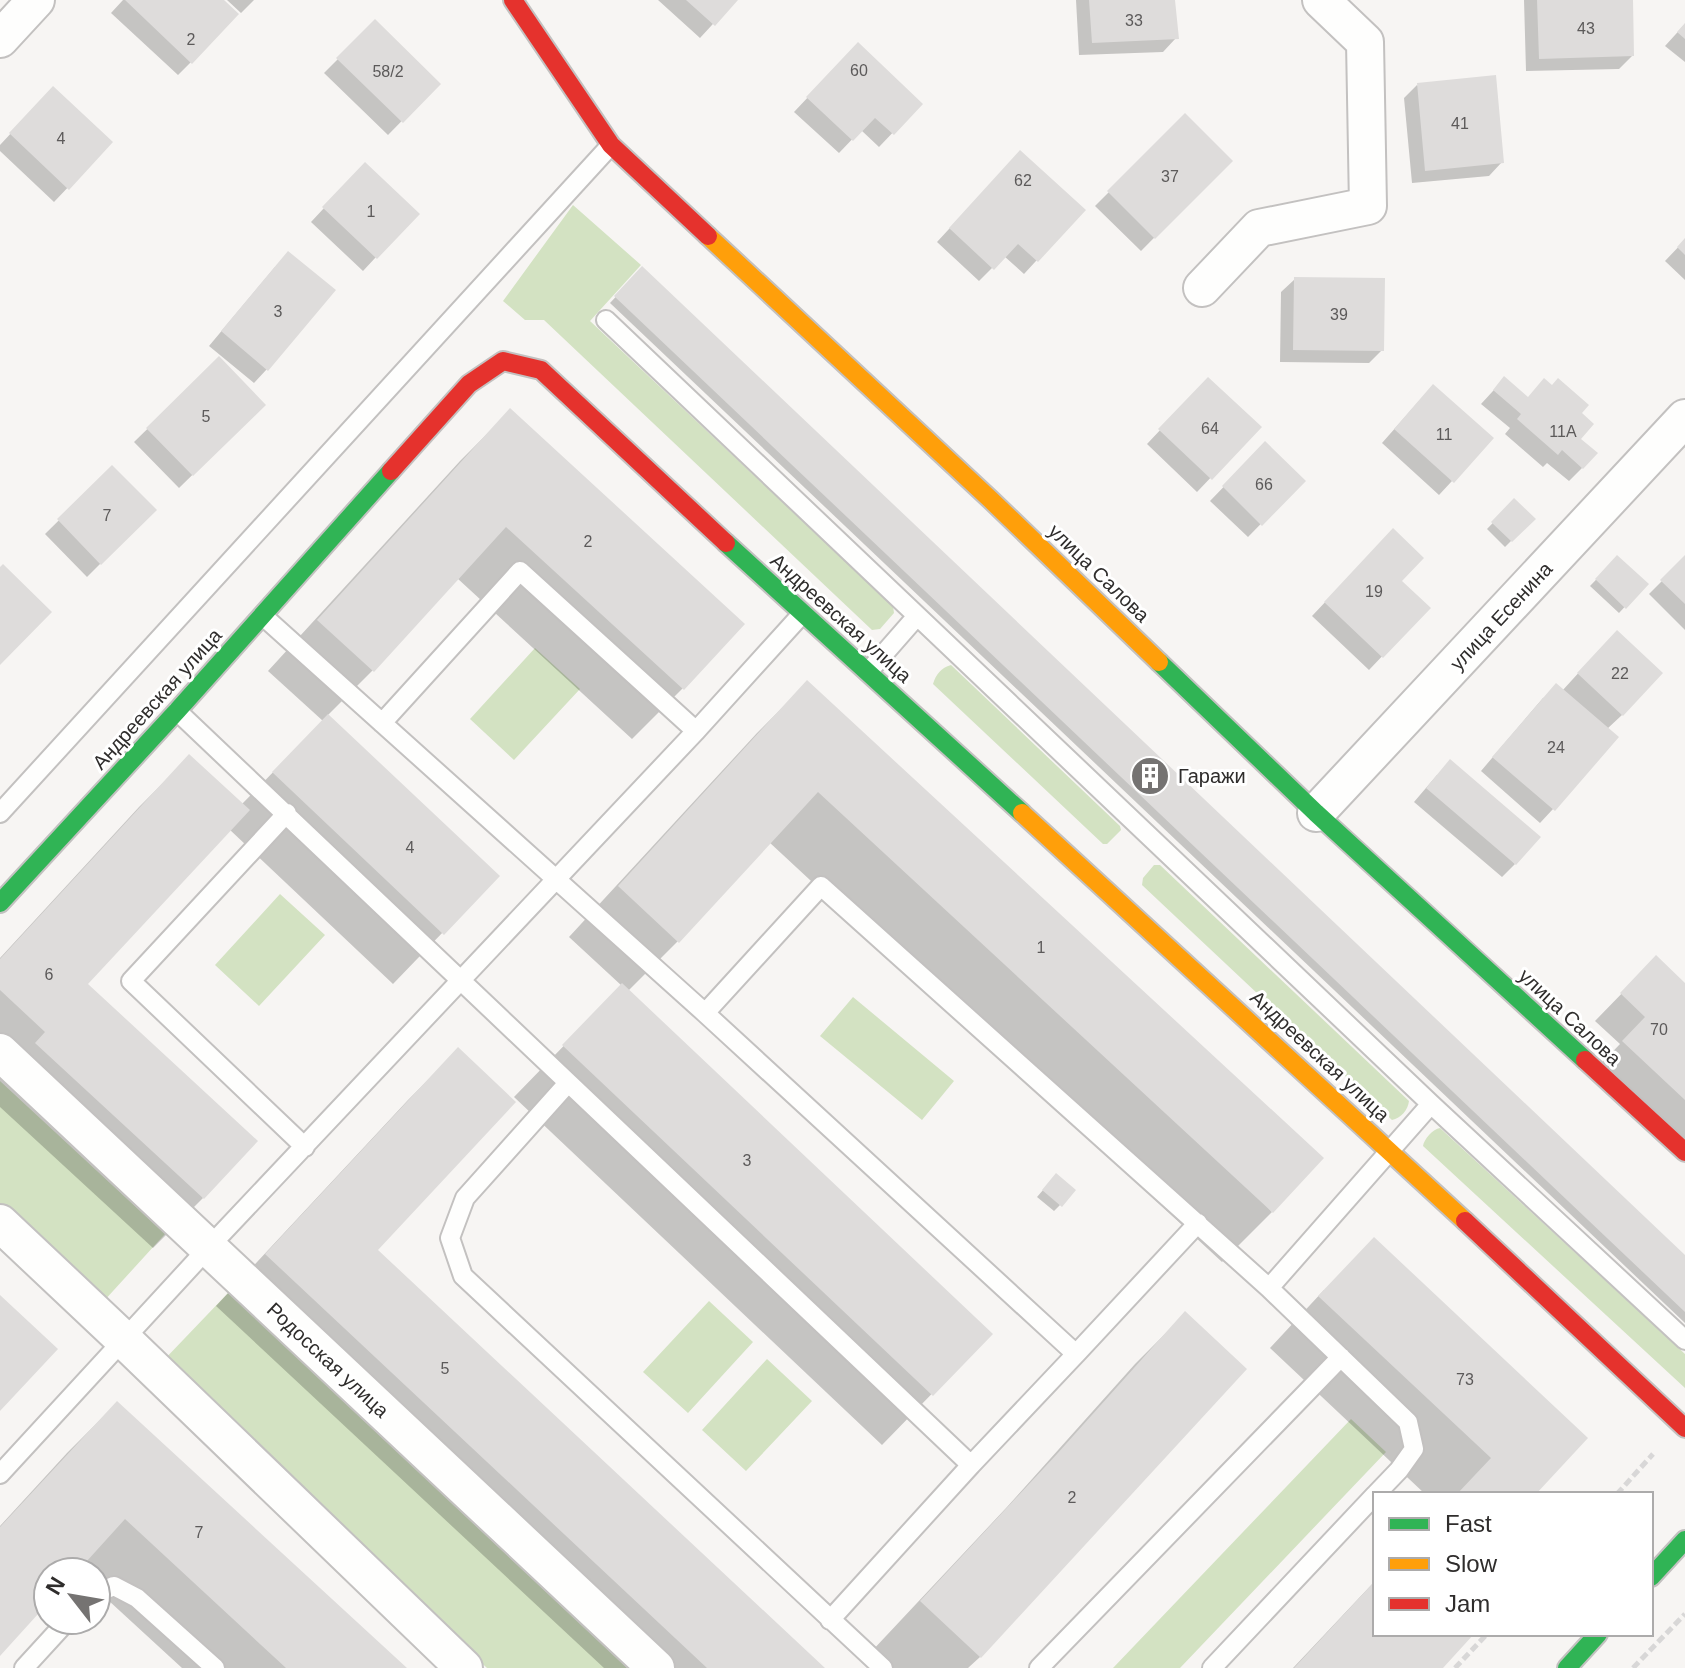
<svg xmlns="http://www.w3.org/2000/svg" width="1685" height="1668" font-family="Helvetica,sans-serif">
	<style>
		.green { fill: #d3e2c2 }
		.shadow { fill: #0003 }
		.building { fill: #dedcdb }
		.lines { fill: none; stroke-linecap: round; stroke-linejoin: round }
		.lane-casing { stroke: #c3c1c0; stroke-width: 22 }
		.street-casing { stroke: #c3c1c0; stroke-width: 40 }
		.fast-casing { stroke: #c3c1c0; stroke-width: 22 }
		.slow-casing { stroke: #c3c1c0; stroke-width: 22 }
		.jam-casing { stroke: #c3c1c0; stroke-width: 22 }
		.path { stroke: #d8d7d7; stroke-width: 5; stroke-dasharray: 8 4; stroke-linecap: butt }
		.lane { stroke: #fefefd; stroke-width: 18 }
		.street { stroke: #fefefd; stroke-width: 36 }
		.fast { stroke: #30b455; stroke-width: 18 }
		.slow { stroke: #ff9f0a; stroke-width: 18 }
		.jam { stroke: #e5322d; stroke-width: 18 }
		.labels { text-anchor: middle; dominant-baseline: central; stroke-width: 6; stroke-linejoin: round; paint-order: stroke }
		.number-label { font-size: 16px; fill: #5c5a5a }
		.street-label { font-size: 20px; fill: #2f2d2c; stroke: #fff }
		.poi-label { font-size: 20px; fill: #2f2d2c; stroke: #fff; text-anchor: start }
	</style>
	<rect width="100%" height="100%" fill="#f7f5f3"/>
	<path class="green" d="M573 205 641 265 590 321 893 606 894 613 880 629 872 630 544 320H525L503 301Z
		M535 648 580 689 514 760 470 719Z
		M951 665 1120 826 1121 830 1107 844H1103L933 684C936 674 941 668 951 665Z
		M1154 865H1160L1409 1101C1408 1110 1401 1118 1392 1120L1142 885 1143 878Z
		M280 894 325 935 259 1006 215 965Z
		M853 997 954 1081 922 1120 820 1036Z
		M0 1081 165 1234 103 1302 0 1206Z
		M1440 1128 1685 1354V1388L1423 1146C1424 1139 1433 1129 1440 1128Z
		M228 1293 627 1668H487L162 1362Z
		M709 1301 753 1342 688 1413 643 1372Z
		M767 1359 812 1401 746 1471 702 1430Z
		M1351 1419 1386 1452 1180 1668H1113Z"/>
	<path class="shadow" d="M123 0H221L191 62 178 75 111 13Z
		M227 0H254L241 13Z
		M658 0H735L700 38Z
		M1076 0H1173L1176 38 1163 52 1079 55Z
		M1524 0H1631L1632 56 1619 69 1526 71Z
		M375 22 438 84 388 135 324 73Z
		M1685 24V62L1665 46Z
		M845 58 920 104 879 147 861 130 839 153 794 112Z
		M1417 85 1502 162 1489 176 1412 183 1404 98Z
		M40 102 111 142 54 202 0 151V145Z
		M1185 116 1230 161 1141 251 1095 206Z
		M1007 166 1083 210 1024 274 1004 256 979 281 937 242Z
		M352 178 376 257 363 271 311 222Z
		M1685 240V280L1665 261Z
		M275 267 267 369 254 383 209 346Z
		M642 269 1685 1258V1323L610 303Z
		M1295 279 1382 350 1369 363 1280 362 1281 292Z
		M219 359 264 405 179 488 134 442Z
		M1504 379 1527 399 1579 414 1578 439 1582 468 1569 481 1547 463 1543 467 1505 434 1510 428 1481 404Z
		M1195 393 1259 427 1197 492 1147 444Z
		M1420 400 1452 481 1439 495 1382 443Z
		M510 411 742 624 682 689 632 739 457 578 372 671 327 716 497 876 393 984 229 829 86 984 203 1198 153 1248 0 1107V958L139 807 189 757 241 805 323 721 268 671 460 461Z
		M1265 444 1303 481 1248 537 1210 501Z
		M112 468 154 510 87 577 45 534Z
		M1514 501 1533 519 1505 547 1487 529Z
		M1380 544 1400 581 1428 608 1369 670 1312 616Z
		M1617 558 1646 584 1619 613 1590 586Z
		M1685 558V630L1649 594Z
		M1603 646 1622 715 1607 729 1553 809 1540 823 1481 771 1543 698 1562 691Z
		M807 683 1272 1212 1222 1262 769 842 678 941 628 991 990 1334 882 1445 514 1097 622 986 569 937 757 733Z
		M1437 775 1515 864 1502 877 1414 802Z
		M1630 985 1685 986V1152L1597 1068 1620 1044 1595 1021Z
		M458 1050 375 1250 822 1668H604L216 1306 408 1100Z
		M1050 1182 1060 1205 1054 1211 1037 1197Z
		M1324 1290 1533 1494H1425L1270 1348Z
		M1185 1314 980 1657 968 1668H888L871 1652 1007 1507 1135 1364Z
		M117 1403 404 1668H182L96 1589V1572H78L76 1570 74 1572H48V1601L0 1653V1526L67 1453Z
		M1375 1581V1634H1472L1440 1668H1293Z"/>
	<path class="building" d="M125 0H224L239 14 192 64Z
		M686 0H738L715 26Z
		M1089 0H1175L1179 39 1092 43Z
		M1537 0H1633L1634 56 1539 59Z
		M375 19 441 84 403 123 336 58Z
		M1685 23V39L1677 32Z
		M858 42 923 104 894 135 875 118 853 141 806 97Z
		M1496 75 1504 163 1425 171 1417 83Z
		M53 86 113 142 69 190 9 133Z
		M1185 113 1233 161 1155 239 1107 191Z
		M1020 150 1086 210 1038 262 1018 244 994 270 949 228Z
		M365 162 420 214 377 259 322 207Z
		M1685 238V255L1677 247Z
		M288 251 336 290 268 371 221 331Z
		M642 266 1685 1255V1312L614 296Z
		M1294 277 1385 278 1384 351 1293 350Z
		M219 356 266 405 193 476 146 428Z
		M1504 376 1528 397 1544 378 1552 385 1558 378 1589 405 1582 413 1594 424 1581 439 1598 453 1583 469 1562 450 1558 455 1517 419 1521 414 1493 390Z
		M1208 377 1262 427 1212 480 1158 429Z
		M1433 384 1494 438 1454 483 1394 429Z
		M510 408 745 624 684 690 506 527 374 672 317 620Z
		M1265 441 1306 481 1262 526 1222 486Z
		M112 465 157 510 101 565 57 519Z
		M1514 498 1536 519 1512 542 1491 522Z
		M1393 528 1424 558 1402 581 1431 608 1383 658 1324 602Z
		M1617 555 1649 584 1626 609 1595 579Z
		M1685 555V604L1660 580Z
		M3 564 52 612 0 665V567Z
		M1617 630 1663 673 1623 716 1577 673Z
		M807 680 1324 1158 1273 1213 818 792 679 943 618 886Z
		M1556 683 1619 737 1555 811 1492 757Z
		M328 714 500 876 444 935 272 772Z
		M189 754 250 810 88 984 258 1141 204 1199 35 1043 45 1032 0 990V959Z
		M1450 759 1541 837 1516 865 1426 788Z
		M1656 955 1685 983V1100L1622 1041 1645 1017 1620 993Z
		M622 983 993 1334 933 1396 562 1045Z
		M458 1047 516 1102 378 1250 825 1668H707L265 1254Z
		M1056 1173 1076 1190 1062 1207 1042 1190Z
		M1374 1237 1588 1438 1536 1494H1457L1491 1458 1318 1296Z
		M0 1295 58 1349 0 1411Z
		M1185 1311 1247 1369 981 1658 920 1601 1057 1454Z
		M117 1401 407 1668H286L125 1519 77 1572H48V1603L0 1656V1527Z
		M1375 1581V1634H1474L1443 1668H1294Z"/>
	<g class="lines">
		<defs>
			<path id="lane" d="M606 320 1431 1104 1685 1340
				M868 672 917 616
				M177 711 971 1465 1076 1354 705 1013 263 616
				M382 723 520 571 696 731
				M0 813 611 145
				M287 813 131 981 305 1147
				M705 1013 821 886 1269 1288
				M568 1083 465 1198 450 1238 463 1276 883 1668
				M1076 1354 1198 1223
				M0 1474 209 1247 696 731 802 614
				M1376 1494 1399 1470 1414 1449 1408 1422 1269 1288 1431 1104
				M96 1593 114 1586 137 1598 215 1668
				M830 1620 971 1465
				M24 1668 68 1620
				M1039 1668 1341 1357
				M1212 1668 1375 1495"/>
			<path id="street" d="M0 39 36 0
				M1202 288 1259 228 1368 206 1365 42 1321 0
				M1316 813 1685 418
				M0 1052 656 1668
				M0 1223 124 1340 464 1668"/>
			<path id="fast" d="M726 543 1022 813
				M1159 662 1316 813 1585 1060
				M0 903 177 711 391 471
				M1651 1577 1685 1540
				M1567 1668 1598 1634"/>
			<path id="slow" d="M708 236 991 500 1159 662
				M1022 813 1465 1221"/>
			<path id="jam" d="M513 0 611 145 708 236
				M391 471 469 384 503 361 541 370 726 543
				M1585 1060 1685 1152
				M1465 1221 1685 1428"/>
		</defs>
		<use href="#lane" class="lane-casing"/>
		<use href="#street" class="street-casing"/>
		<use href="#fast" class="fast-casing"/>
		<use href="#slow" class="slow-casing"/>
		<use href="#jam" class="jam-casing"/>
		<path class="path" d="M1617 1494 1653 1454
			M1455 1668 1487 1634
			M1633 1668 1685 1614"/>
		<use href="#lane" class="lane"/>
		<use href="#street" class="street"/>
		<use href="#fast" class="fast"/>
		<use href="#slow" class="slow"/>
		<use href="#jam" class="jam"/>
	</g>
	<defs>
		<symbol id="building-disc" viewBox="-11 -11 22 22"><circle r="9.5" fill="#757372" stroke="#fff"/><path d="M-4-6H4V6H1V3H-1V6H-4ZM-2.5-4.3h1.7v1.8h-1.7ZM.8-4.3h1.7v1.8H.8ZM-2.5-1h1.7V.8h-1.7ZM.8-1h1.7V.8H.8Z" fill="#fff"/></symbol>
	</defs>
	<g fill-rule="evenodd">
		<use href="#building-disc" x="1128" y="754" width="44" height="44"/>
	</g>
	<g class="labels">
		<g class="number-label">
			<text x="1134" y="20">33</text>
			<text x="1586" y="28">43</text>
			<text x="191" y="39">2</text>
			<text x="859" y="70">60</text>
			<text x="388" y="71">58/2</text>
			<text x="1460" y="123">41</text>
			<text x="61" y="138">4</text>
			<text x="1170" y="176">37</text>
			<text x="1023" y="180">62</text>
			<text x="371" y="211">1</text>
			<text x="278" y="311">3</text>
			<text x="1339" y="314">39</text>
			<text x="206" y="416">5</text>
			<text x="1210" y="428">64</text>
			<text x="1563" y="431">11А</text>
			<text x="1444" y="434">11</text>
			<text x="1264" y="484">66</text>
			<text x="107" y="515">7</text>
			<text x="588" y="541">2</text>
			<text x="1374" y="591">19</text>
			<text x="1620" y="673">22</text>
			<text x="1556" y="747">24</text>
			<text x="410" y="847">4</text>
			<text x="1041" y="947">1</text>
			<text x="49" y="974">6</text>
			<text x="1659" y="1029">70</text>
			<text x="747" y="1160">3</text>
			<text x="445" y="1368">5</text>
			<text x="1465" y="1379">73</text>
			<text x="1072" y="1497">2</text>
			<text x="199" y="1532">7</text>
		</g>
		<g class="street-label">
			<text transform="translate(1099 573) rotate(44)">улица Салова</text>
			<text transform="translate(1501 616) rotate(-47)">улица Есенина</text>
			<text transform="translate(841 618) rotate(42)">Андреевская улица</text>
			<text transform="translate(157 699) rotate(-48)">Андреевская улица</text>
			<text transform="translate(1570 1017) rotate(43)">улица Салова</text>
			<text transform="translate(1320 1056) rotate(43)">Андреевская улица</text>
			<text transform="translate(328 1360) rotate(43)">Родосская улица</text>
		</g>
		<g class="poi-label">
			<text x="1178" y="776">Гаражи</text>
		</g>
	</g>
	<rect x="1373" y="1492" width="280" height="144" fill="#ffffff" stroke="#acabab" stroke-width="2"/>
	<rect x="1389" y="1518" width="40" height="12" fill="#30b455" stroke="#acabab" stroke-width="2"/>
	<text x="1445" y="1532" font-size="24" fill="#2f2d2c">Fast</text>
	<rect x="1389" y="1558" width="40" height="12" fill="#ff9f0a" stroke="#acabab" stroke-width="2"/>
	<text x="1445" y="1572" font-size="24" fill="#2f2d2c">Slow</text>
	<rect x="1389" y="1598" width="40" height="12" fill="#e5322d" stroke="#acabab" stroke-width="2"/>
	<text x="1445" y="1612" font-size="24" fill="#2f2d2c">Jam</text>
	<g transform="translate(72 1596) rotate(301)"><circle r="38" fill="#ffffff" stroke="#acabab" stroke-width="2"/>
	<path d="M0-6L14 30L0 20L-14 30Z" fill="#757372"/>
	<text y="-12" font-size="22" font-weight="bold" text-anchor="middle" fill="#2f2d2c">N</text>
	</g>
</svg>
